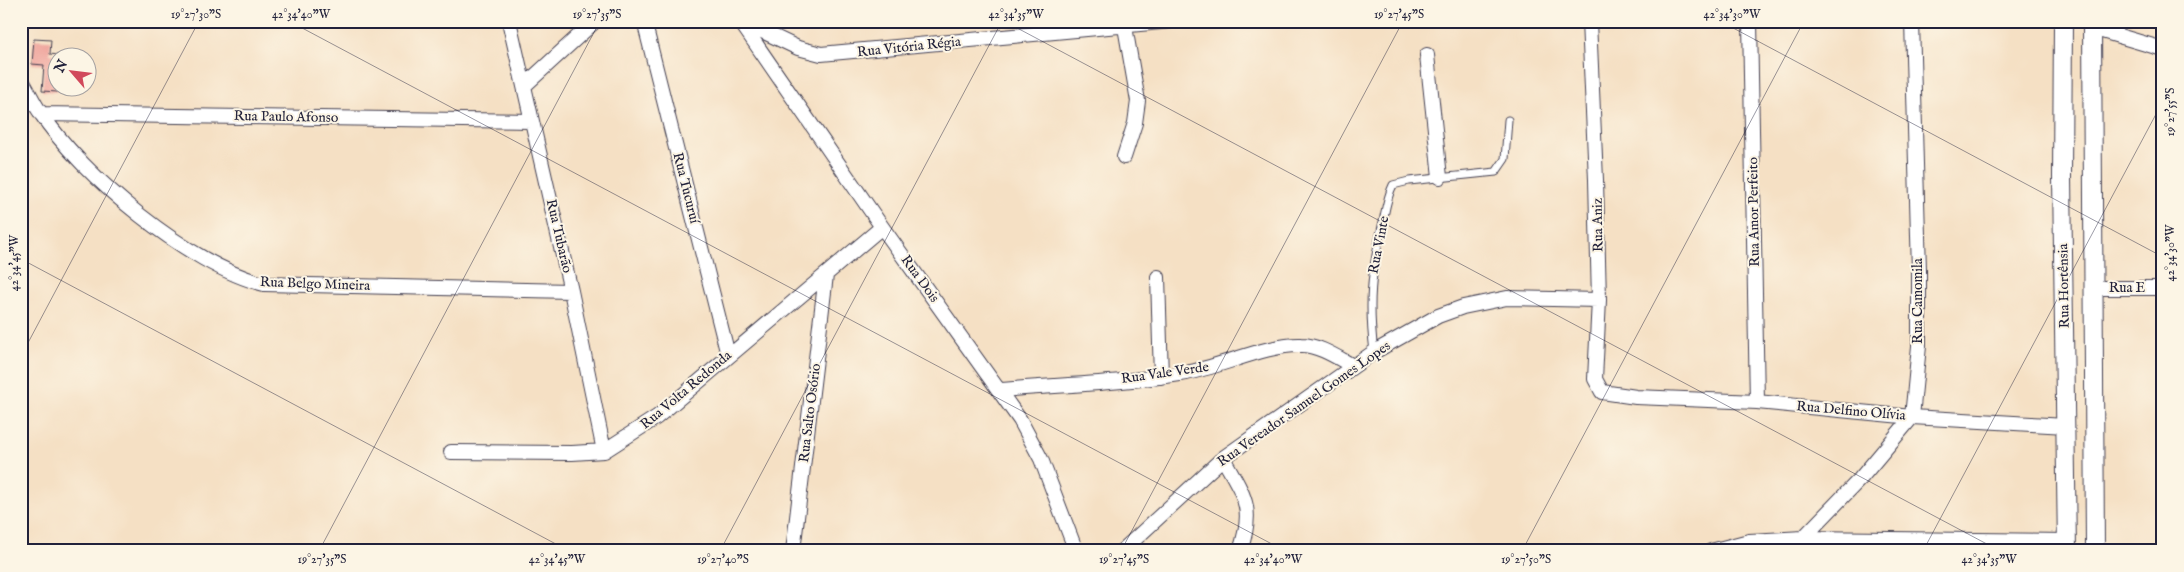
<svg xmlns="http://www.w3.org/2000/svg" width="2184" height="572" font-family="'IM FELL English',serif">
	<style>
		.building { fill: #ee9b94 }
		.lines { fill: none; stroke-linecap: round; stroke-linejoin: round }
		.service-casing { stroke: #423e50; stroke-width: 9 }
		.minor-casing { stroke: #423e50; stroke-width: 16 }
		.tertiary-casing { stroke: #423e50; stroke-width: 20 }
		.service { stroke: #fff; stroke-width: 7 }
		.minor { stroke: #fff; stroke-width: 14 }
		.tertiary { stroke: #fff; stroke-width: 18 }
		.ticks { fill: none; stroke: #22223b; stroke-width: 1; stroke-opacity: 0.45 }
		.labels { text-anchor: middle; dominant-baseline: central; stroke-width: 4; stroke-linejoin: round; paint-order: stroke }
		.street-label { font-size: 14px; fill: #22223b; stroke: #fcf5e5 }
		.neatline { fill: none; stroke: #22223b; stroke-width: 2 }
		.ticks-label { font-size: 12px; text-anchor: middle; fill: #22223b }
	</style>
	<rect width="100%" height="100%" fill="#fcf5e5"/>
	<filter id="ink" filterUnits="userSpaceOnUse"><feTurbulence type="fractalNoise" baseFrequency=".02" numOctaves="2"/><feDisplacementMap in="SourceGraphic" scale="10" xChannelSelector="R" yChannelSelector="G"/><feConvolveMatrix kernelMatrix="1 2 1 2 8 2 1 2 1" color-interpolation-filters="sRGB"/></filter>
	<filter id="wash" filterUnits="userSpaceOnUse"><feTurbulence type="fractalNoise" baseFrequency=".0096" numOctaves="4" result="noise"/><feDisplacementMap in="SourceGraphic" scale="20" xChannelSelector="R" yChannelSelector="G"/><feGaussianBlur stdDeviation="1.12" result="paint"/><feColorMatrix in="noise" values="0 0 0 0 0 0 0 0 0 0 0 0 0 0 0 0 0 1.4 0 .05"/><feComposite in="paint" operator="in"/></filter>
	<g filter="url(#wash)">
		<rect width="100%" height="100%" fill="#f5e0c4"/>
		<g id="blocks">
			<path class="building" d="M34 39 51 40 50 54 58 55V92L42 91 44 65 32 64Z"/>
		</g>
	</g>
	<g filter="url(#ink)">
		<use href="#blocks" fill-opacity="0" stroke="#423e50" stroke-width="1"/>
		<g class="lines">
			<defs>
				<path id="service" d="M1374 352C1368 303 1371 274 1382 226 1385 213 1387 197 1393 185L1409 181 1496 172 1505 159 1508 120"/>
				<path id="minor" d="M509 21 571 291 604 451
					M644 21 728 355
					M740 21 882 227 1020 420 1041 459 1076 551
					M741 21 798 48 821 54 1172 21
					M1589 21 1596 180 1599 300 1595 379 1602 392 1636 397 1757 402 1912 417 2066 426
					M1750 21 1757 402
					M2092 28 2163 49
					M1427 55 1440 177
					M21 79C28 90 33 102 40 112 82 176 190 266 264 284L571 291
					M524 86 595 21
					M41 114 532 121
					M1124 157 1135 123 1138 101 1124 21
					M1158 277 1161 377
					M2092 288H2163
					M1000 390C1062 385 1125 383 1186 373 1220 367 1268 344 1301 345 1319 345 1338 358 1353 366
					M451 452 572 453 604 451 657 417 882 227
					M1223 458C1244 496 1255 507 1240 551
					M1803 538 1860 479 1912 417 1919 346V271L1912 21
					M793 551 826 275
					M1122 551 1223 458 1374 352 1438 316 1463 307 1507 298 1599 300
					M1711 551 1749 541 1803 538 2067 541"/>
				<path id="tertiary" d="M2063 21 2062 177 2067 551
					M2092 21 2095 551"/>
			</defs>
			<use href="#service" class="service-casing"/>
			<use href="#minor" class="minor-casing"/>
			<use href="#tertiary" class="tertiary-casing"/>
			<use href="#service" class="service"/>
			<use href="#minor" class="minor"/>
			<use href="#tertiary" class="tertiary"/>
		</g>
	</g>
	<path class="ticks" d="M289 21 1285 551M1004 21 2000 551M1720 21 2163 257M21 259 569 551M21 356 199 21M319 551 600 21M720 551 1002 21M1121 551 1403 21M1522 551 1804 21M1923 551 2163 101"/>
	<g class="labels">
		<g class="street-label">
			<text transform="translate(909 47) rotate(-6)">Rua Vitória Régia</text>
			<text transform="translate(286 117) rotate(1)">Rua Paulo Afonso</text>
			<text transform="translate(686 188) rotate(76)">Rua Tucuruí</text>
			<text transform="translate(1754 212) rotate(-91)">Rua Amor Perfeito</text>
			<text transform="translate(1598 225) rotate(-91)">Rua Aniz</text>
			<text transform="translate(559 236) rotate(77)">Rua Tubarão</text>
			<text transform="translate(1379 245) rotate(-79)">Rua Vinte</text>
			<text transform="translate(920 279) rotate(54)">Rua Dois</text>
			<text transform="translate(315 284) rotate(2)">Rua Belgo Mineira</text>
			<text transform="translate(2064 286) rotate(-91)">Rua Hortênsia</text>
			<text x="2127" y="288">Rua E</text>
			<text transform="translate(1918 301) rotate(-90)">Rua Camomila</text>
			<text transform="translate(1165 373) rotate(-8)">Rua Vale Verde</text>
			<text transform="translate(686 390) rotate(-40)">Rua Volta Redonda</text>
			<text transform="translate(1304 404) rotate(-35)">Rua Vereador Samuel Gomes Lopes</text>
			<text transform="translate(1851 411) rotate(5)">Rua Delfino Olívia</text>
			<text transform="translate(810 413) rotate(-83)">Rua Salto Osório</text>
		</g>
	</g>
	<rect width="2184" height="572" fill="none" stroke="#fcf5e5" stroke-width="55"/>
	<g transform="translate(72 72) rotate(298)"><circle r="24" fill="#fcf5e5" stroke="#a5a1a1"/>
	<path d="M0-4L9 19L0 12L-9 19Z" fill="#d1495b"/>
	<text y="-8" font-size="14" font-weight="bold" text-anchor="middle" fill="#22223b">N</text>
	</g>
	<rect x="28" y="28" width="2128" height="516" class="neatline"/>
	<g class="ticks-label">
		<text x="196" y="18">19°27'30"S</text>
		<text x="301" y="18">42°34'40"W</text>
		<text x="597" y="18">19°27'35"S</text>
		<text x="1016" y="18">42°34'35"W</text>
		<text x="1399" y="18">19°27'45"S</text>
		<text x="1732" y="18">42°34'30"W</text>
		<text transform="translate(2170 112) rotate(-90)" y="4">19°27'55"S</text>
		<text transform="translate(2170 253) rotate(-90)" y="4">42°34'30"W</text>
		<text transform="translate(14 263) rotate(-90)" y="4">42°34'45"W</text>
		<text x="322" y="563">19°27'35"S</text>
		<text x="557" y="563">42°34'45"W</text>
		<text x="723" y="563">19°27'40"S</text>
		<text x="1124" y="563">19°27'45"S</text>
		<text x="1273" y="563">42°34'40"W</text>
		<text x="1526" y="563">19°27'50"S</text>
		<text x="1989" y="563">42°34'35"W</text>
	</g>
</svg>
